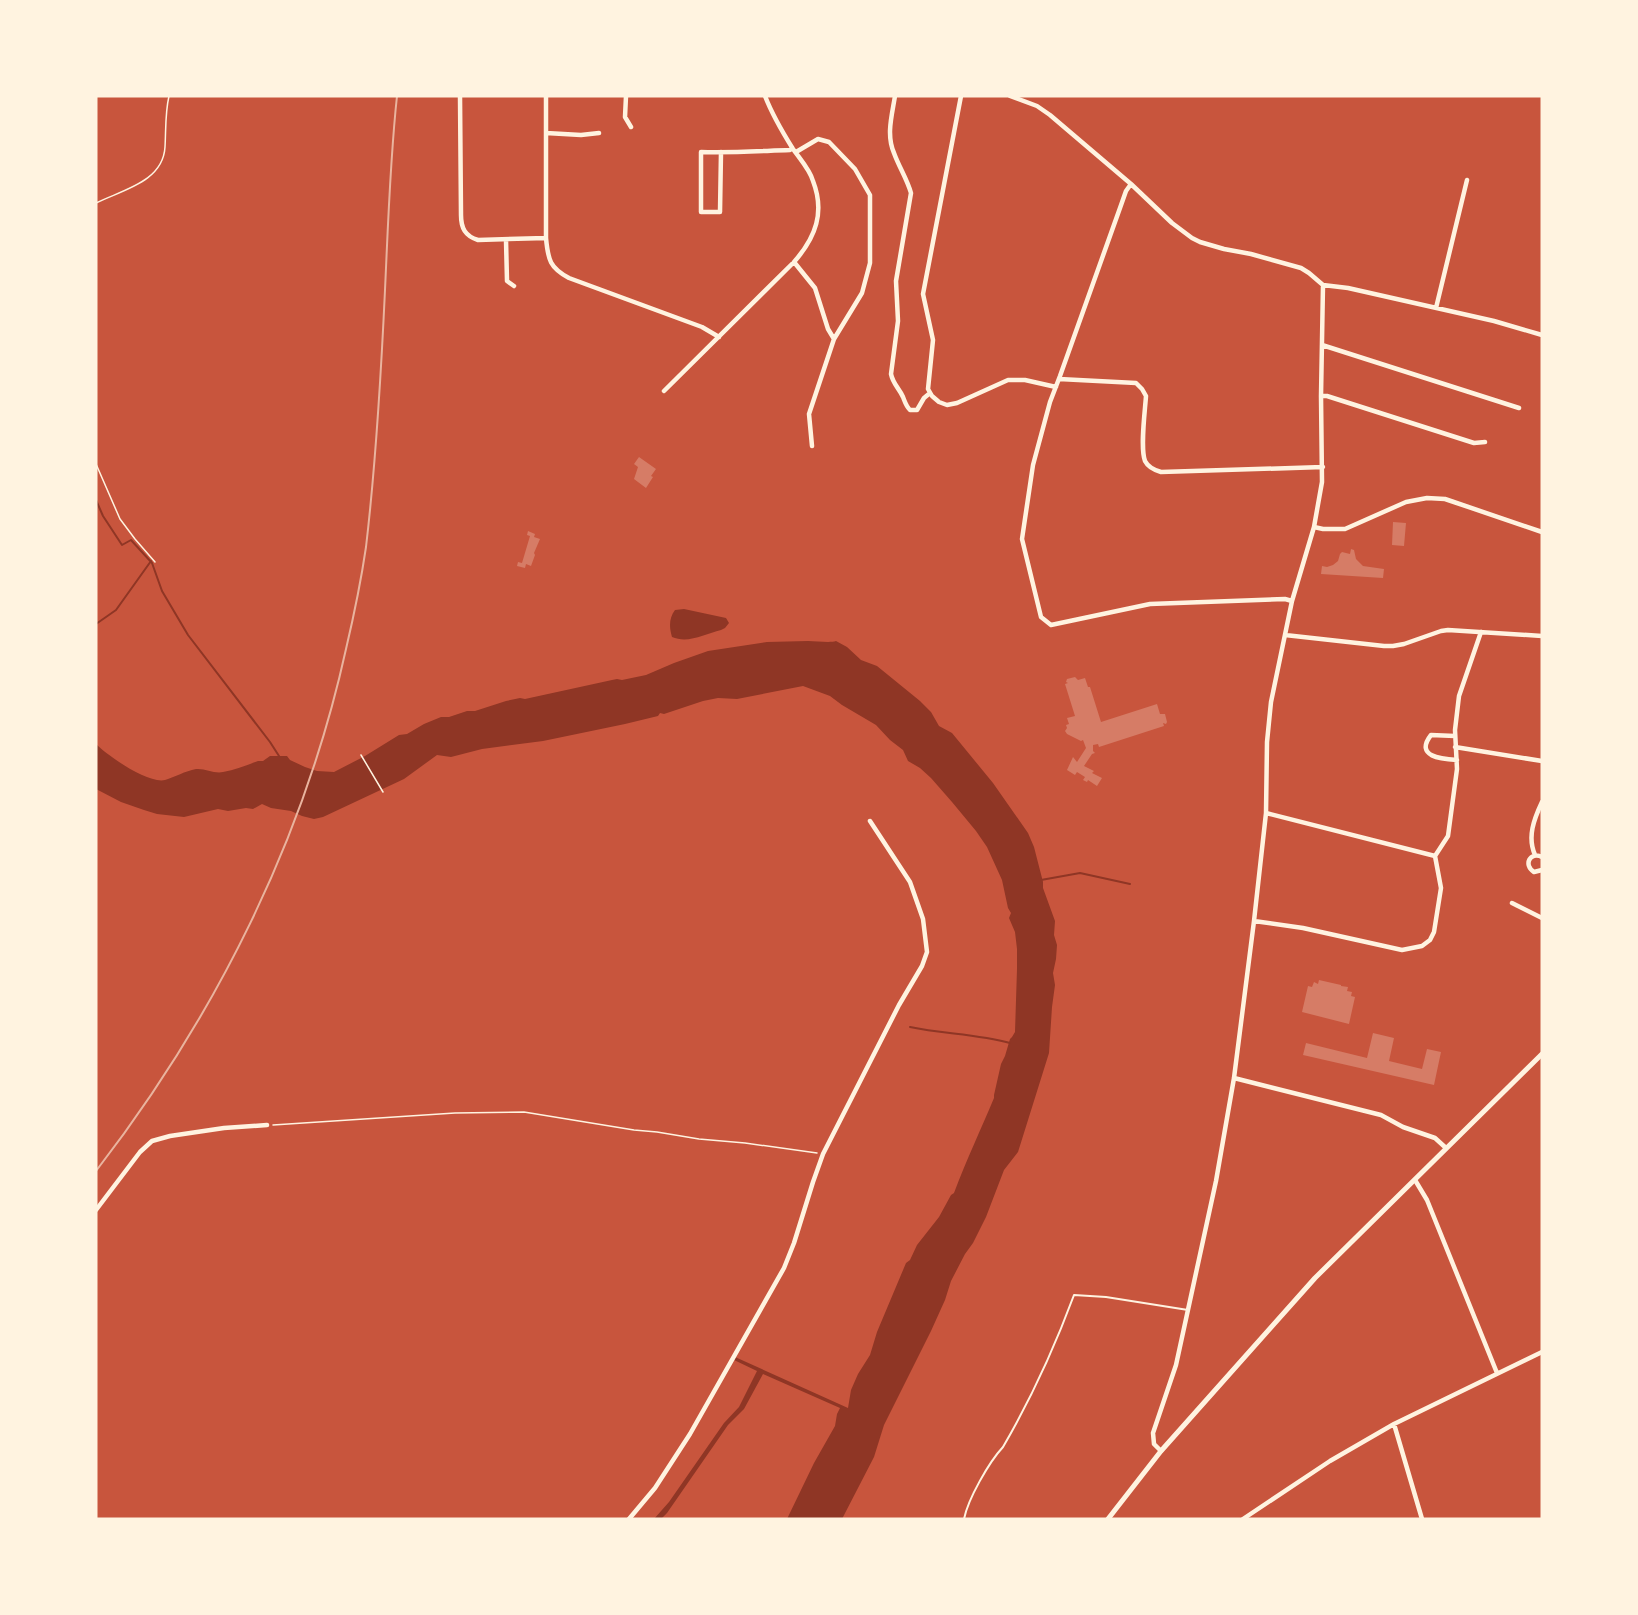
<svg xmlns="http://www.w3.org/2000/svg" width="1638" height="1615" font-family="'Alegreya Sans',sans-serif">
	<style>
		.water { fill: #8f3625 }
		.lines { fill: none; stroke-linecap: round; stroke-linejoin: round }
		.stream { stroke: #8f3625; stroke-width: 2 }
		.building { fill: #d67c66 }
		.path { stroke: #fff3e0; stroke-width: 1.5 }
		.service { stroke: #fff3e0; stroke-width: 2 }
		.minor { stroke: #fff3e0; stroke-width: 4.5 }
		.tertiary { stroke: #fff3e0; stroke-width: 5 }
		.rail { stroke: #e9b49f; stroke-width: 2 }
	</style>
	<rect width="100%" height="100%" fill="#c8553d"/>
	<path class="water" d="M684 609 726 618 729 623 725 628 721 630C705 634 688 644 672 637 669 627 669 618 675 610Z
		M808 641C817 641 830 643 836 641L847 647 861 660 877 666 920 701 931 712 939 726 952 733 993 783 1028 833 1034 847 1043 882V888L1055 921 1054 935 1057 945 1056 959 1053 973 1055 985 1052 1007 1049 1053 1018 1152 1004 1170 986 1217 973 1243 965 1254 951 1281 945 1300 931 1331 884 1425 874 1457 842 1519H787L814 1463 835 1426 837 1414 840 1408 763 1374 744 1409 728 1425 667 1513 661 1519H654L669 1502 724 1423 739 1407 757 1371 734 1360 735 1357 848 1408 851 1390 858 1374 870 1355 877 1332 906 1263 910 1260 917 1245 939 1217 951 1195 954 1193C966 1161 981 1129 994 1098V1095L1001 1064 1005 1056 1010 1039 1012 1037 1015 1032 1017 969V949L1015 932 1009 918 1011 913 1008 908 1002 880 987 847 976 831 952 802 931 778 920 768 908 761 903 750 890 740 876 725 842 705 830 696 803 686 737 699 718 698 703 701 664 714 660 713 658 716 625 724 543 741 482 749 451 757 437 755 404 779 323 817 314 819 302 816 291 811 271 808 262 804 253 809 246 808 228 811 218 809 184 817 157 814 144 810 121 802 96 789V744C108 756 148 784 165 780 175 777 185 771 196 769 205 768 214 774 223 772 235 770 247 765 258 761H263L270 756H287L290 760 305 767 317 771 334 772 365 756 399 735 407 734 424 724 441 717H449L467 711H475L506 701 520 698 525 699 612 680 617 679 622 680 646 675 674 663 708 651 767 642Z"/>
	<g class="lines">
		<path class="stream" d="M96 500 103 516 122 545 131 540 152 563 162 591 188 635 270 742 279 756
			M96 624 116 610 151 561
			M1041 880 1080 873 1130 884
			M910 1027C943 1034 977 1034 1010 1043"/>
	</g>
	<path class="building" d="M639 457 656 469 651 476 653 477 646 488 634 479 638 467 634 464Z
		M1393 522 1406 523 1404 546 1392 545Z
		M528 531 535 534 534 537 540 539 534 553 535 555 531 566 526 564 525 568 517 566 518 562 522 563 530 536 527 535Z
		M1351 549 1354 550 1356 559 1363 566 1384 569 1383 578 1321 574 1322 566 1327 567 1333 565 1338 561 1340 554 1342 552 1350 554Z
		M1075 677 1078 680 1085 678 1088 687H1090L1101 722 1157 704 1160 714H1165L1167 722 1166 724 1163 723 1164 726 1099 747 1098 744 1093 745V751L1095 753 1092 754 1084 766 1094 771 1092 773 1102 778 1097 786 1088 780 1087 782 1083 780 1085 777 1077 772 1075 775 1067 770 1073 757 1077 762 1086 748 1083 740 1081 741 1067 734 1065 731 1067 728 1066 725 1069 724 1067 718 1075 716 1065 684 1068 683 1066 682 1067 679Z
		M1319 980 1341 985V986L1348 987 1347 991 1352 992 1351 996 1355 997 1349 1024 1302 1012 1308 986 1312 987 1314 982 1318 984Z
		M1373 1033 1394 1038 1389 1061 1422 1069 1427 1049 1441 1052 1434 1085 1303 1055 1306 1043 1367 1058Z"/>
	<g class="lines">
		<path class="path" d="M96 203C122 190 163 182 165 147 166 130 165 113 169 96
			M96 464 120 519 135 539 155 562
			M361 755 383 792
			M273 1125 455 1113 524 1112 634 1130 657 1132 699 1139 745 1143 817 1153"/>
		<path class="service" d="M964 1519C968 1499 989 1462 1003 1447 1032 1397 1054 1349 1074 1295L1106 1297 1188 1310"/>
		<path class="minor" d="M460 96 461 215C461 228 465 236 478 240L546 238
			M546 96V238C548 260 550 268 569 278L702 327 719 337
			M626 96 625 117 631 127
			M895 96C892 115 886 135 894 153 899 167 907 179 911 193L896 281 898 321 891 374C893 384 899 388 903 397 905 402 906 406 910 410H917L924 398 930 393
			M961 96 923 294 933 340 928 389 932 396 939 402 947 405 957 403 1008 380H1025L1056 387
			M1010 96 1037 106 1050 115 1131 184 1172 223 1192 238 1200 242 1224 249 1251 254 1301 268 1309 273 1323 285
			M546 133 581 135 599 133
			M721 152 720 212H701V152C731 153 760 151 790 150L792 148
			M796 152 818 139 829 142 855 169 870 195V263L862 293 834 339
			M1131 184 1126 191 1120 208 1060 376 1050 402 1033 465 1022 539 1041 617 1051 625 1150 604 1285 599 1292 601
			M506 240 507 281 514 286
			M794 262 815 288 828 329 834 339 809 414 812 446
			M1323 285 1348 288 1494 321 1542 335
			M1436 308 1467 180
			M1322 345 1519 408
			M1059 379 1136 383 1142 389 1146 396C1145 411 1140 448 1145 461 1148 467 1154 470 1161 472L1323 467
			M664 391 794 262C816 237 825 212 813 181 810 170 800 159 793 149 783 133 772 114 765 96
			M1321 396H1327L1474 443 1485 442
			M1314 527 1323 529H1345L1406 502 1427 498 1445 499 1542 532
			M1285 635 1384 646H1393L1404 644 1441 631 1448 630 1542 636
			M1455 736 1431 735C1414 757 1442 759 1457 760
			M1455 747 1542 761
			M1266 813 1435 856 1448 836 1457 769 1455 730 1459 696 1481 632
			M1535 855C1527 837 1534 819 1542 802
			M1542 857C1530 851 1523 865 1534 872L1542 870
			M1512 903 1542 918
			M1254 921 1303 928 1402 950 1422 946 1430 940 1434 932 1441 888 1435 856
			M1234 1078 1381 1115 1403 1127 1435 1138 1446 1148
			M1415 1180 1427 1200 1497 1373
			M96 1210 140 1152 152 1141 170 1136 224 1128 267 1125
			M1394 1424 1422 1519
			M1161 1451 1154 1444 1153 1433 1176 1365 1216 1181 1234 1078 1254 921 1266 813 1267 742 1271 702 1292 601 1314 527 1322 482 1321 396 1323 285
			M629 1519 655 1488 690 1434 784 1268 794 1243 813 1182 823 1154 899 1005 922 966 927 952 923 919 910 882 870 821
			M1243 1519 1330 1461 1394 1424 1542 1352"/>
		<path class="tertiary" d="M1108 1519 1161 1451 1315 1278 1542 1054"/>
		<path class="rail" d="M96 1171C215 1017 304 840 346 649 354 615 361 581 366 547 376 462 381 376 385 290 388 226 390 160 397 96"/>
	</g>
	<rect width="1638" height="1615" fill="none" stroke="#fff3e0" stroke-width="195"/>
</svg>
